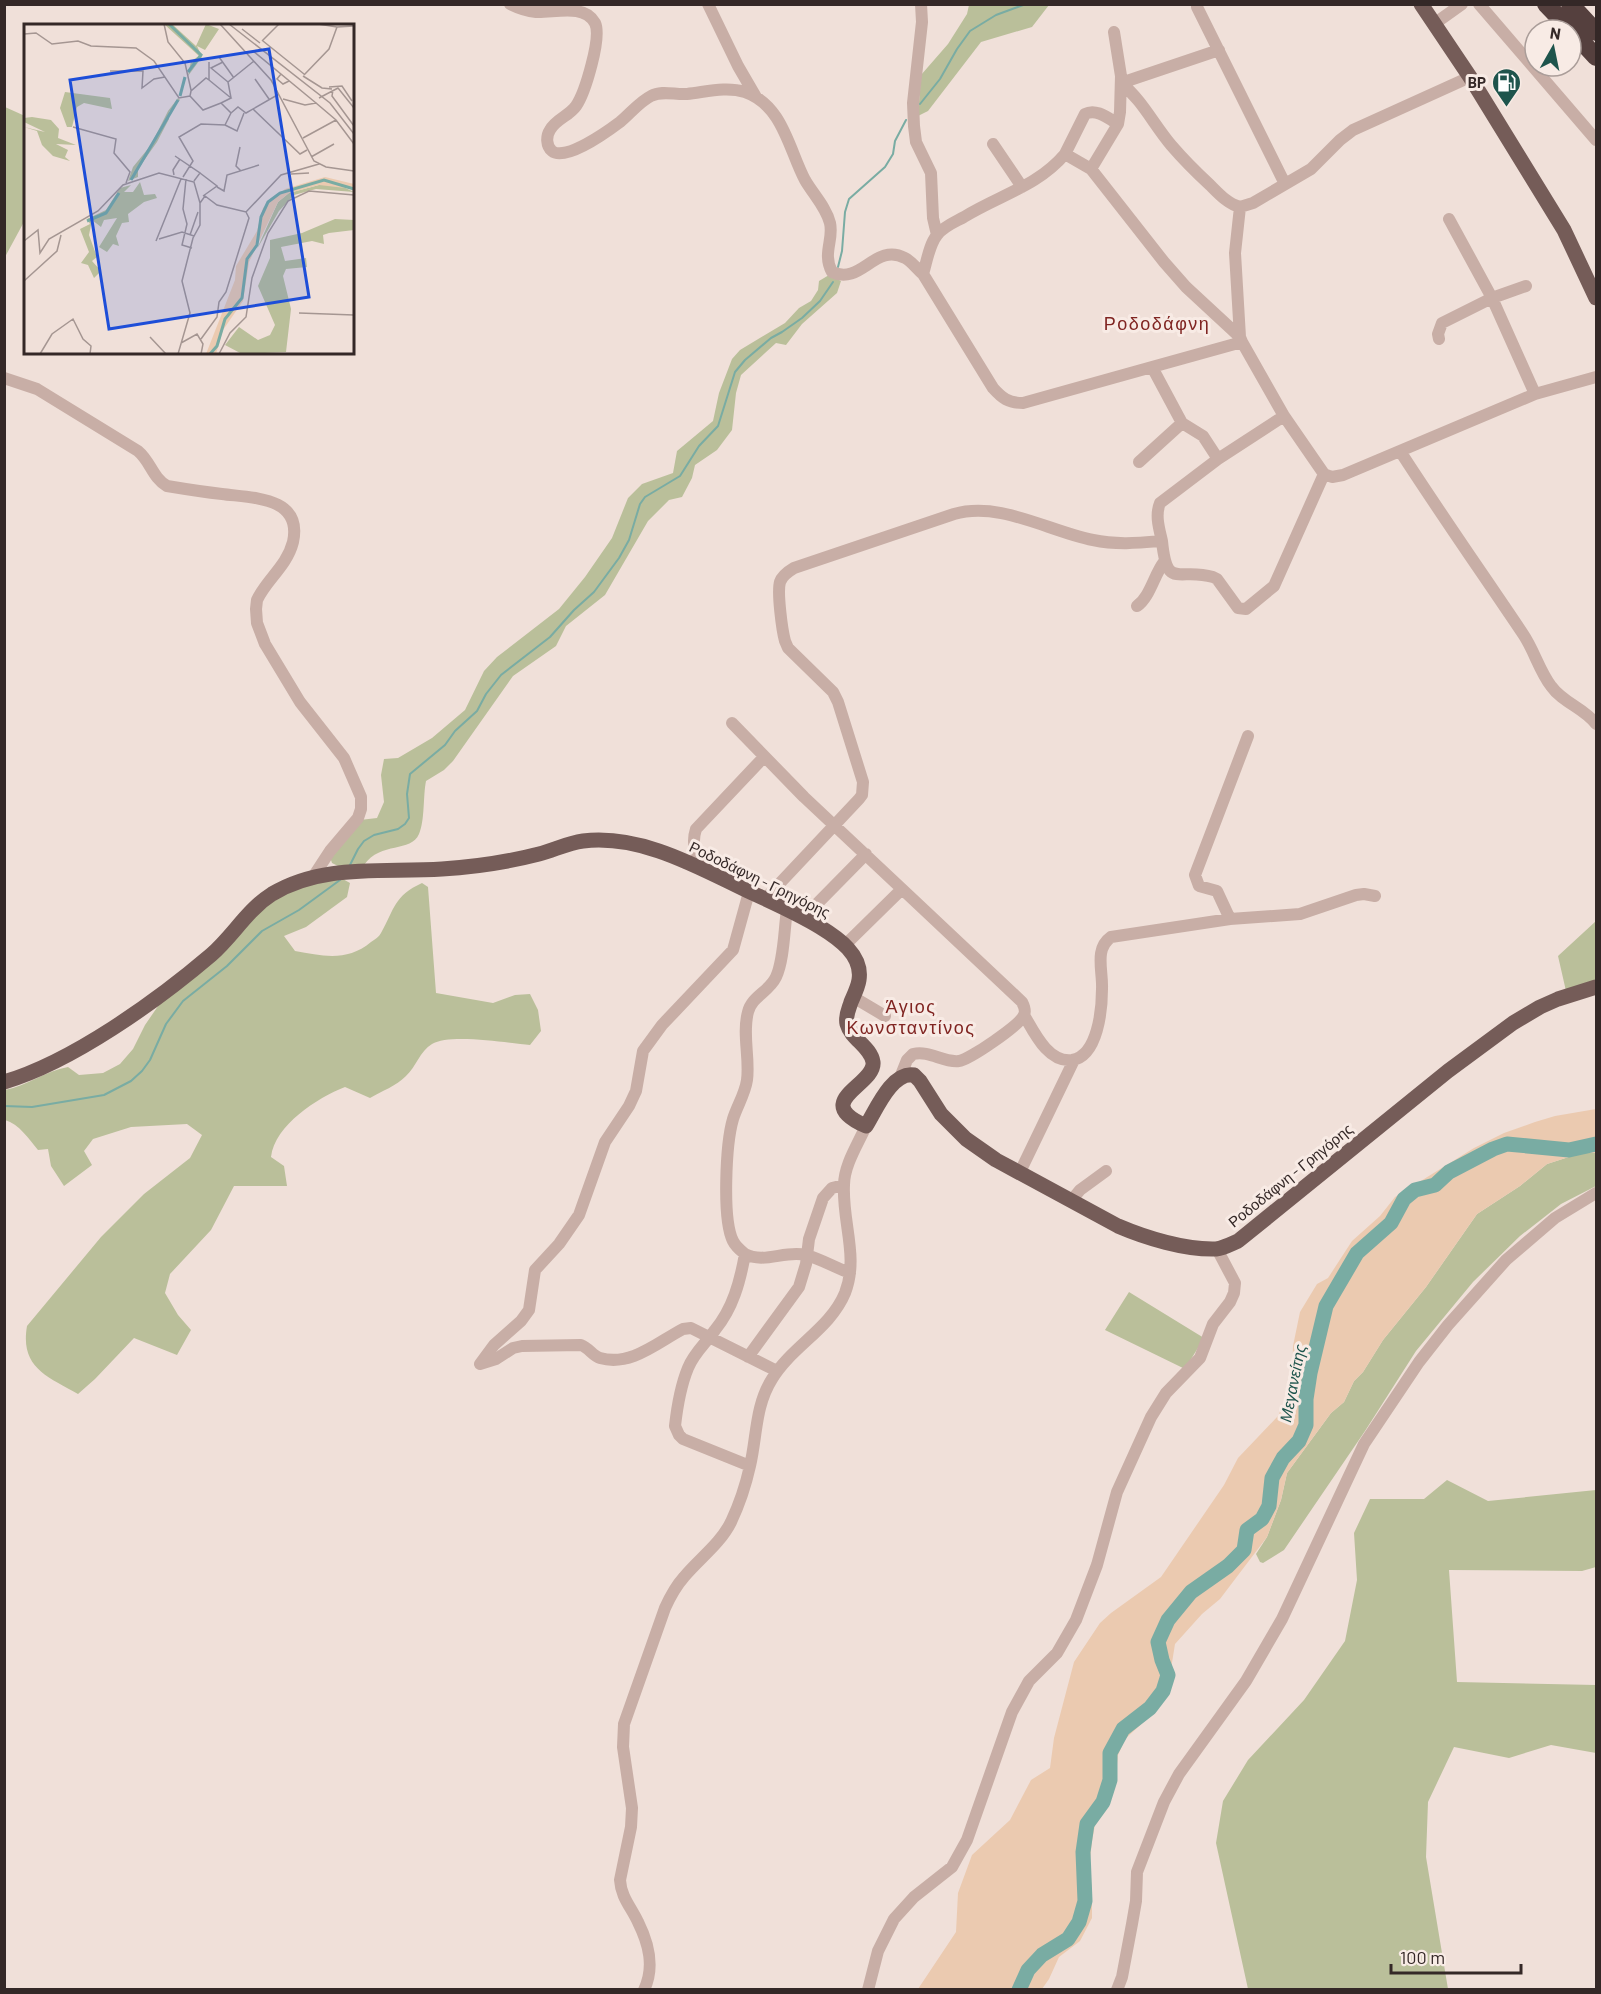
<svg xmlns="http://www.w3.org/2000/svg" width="1601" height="1994" font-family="Barlow,sans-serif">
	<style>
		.green { fill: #babf9a }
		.sand { fill: #ebcab0 }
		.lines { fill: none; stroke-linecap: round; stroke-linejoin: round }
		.stream { stroke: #79aca3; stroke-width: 2 }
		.river { stroke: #79aca3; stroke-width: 15 }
		.minor { stroke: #c8aea6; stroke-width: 12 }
		.major { stroke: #755c58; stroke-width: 15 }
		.highway { stroke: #55403e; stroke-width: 18 }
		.labels { text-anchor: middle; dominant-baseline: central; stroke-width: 6; stroke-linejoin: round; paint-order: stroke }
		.poi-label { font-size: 15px; font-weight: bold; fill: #342827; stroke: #f8ebe5; text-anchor: end }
		.street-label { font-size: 15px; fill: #342827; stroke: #f8ebe5 }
		.water-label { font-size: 16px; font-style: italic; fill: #1e544c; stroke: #f8ebe5 }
		.quarter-label { font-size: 18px; letter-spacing: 1.5px; fill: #802522; stroke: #f8ebe5 }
		.inset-river { fill: none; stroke: #79aca3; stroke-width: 3 }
		.inset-road { fill: none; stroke: #a59692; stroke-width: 1.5 }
		.view { fill: #1d4ed8; fill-opacity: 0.15; stroke: #1d4ed8; stroke-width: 3 }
		.inset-edge { fill: none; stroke: #342827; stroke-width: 3 }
	</style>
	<rect width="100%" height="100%" fill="#f0e0d9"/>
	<path class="green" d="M969 5H1049L1032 27 981 42 928 111 918 116 921 75 948 44 967 14Z
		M5 107 25 116V220L5 257Z
		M829 275 841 281 837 293 802 324 786 345 776 343 741 375 736 393 732 430 717 450 695 465 692 478 682 497 669 500 648 521 605 595 566 626 556 646 513 676 453 761 444 770 426 781C423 796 425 821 419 834 411 853 381 841 364 865L342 868 332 863 330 857 360 820 377 818 384 802 381 775 384 759 398 758 432 738 465 710 484 671 497 657 559 609 585 577 612 538 628 498 642 484 673 473 677 451 713 421 719 393 732 359 740 350 785 323 799 308 811 301 818 290 819 281Z
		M341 878 350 883 347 897 306 927 284 936 295 951C323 956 347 962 371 942 375 939 379 937 381 933 395 908 394 896 422 883L428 887 436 993 493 1003 515 995 530 994 538 1010 541 1031 530 1045C508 1043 450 1033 432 1044 420 1051 416 1067 406 1076 396 1086 382 1091 370 1098L345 1087C317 1098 275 1125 271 1157L284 1166 287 1186H234L211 1230 170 1274 165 1293 178 1315 191 1330 177 1355 134 1338 95 1379 78 1394C46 1376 20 1367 27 1326L101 1237 144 1194 190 1158 202 1135 187 1124 131 1127 93 1139 84 1151 92 1165 64 1186 51 1166 48 1149 38 1150C29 1139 19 1124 5 1120V1090C27 1086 45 1071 68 1067L79 1075 103 1073 120 1064 133 1049 145 1025 165 996 276 898 297 888Z
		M1596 921V983L1566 991 1558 956Z
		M1581 1153H1596V1186L1561 1204 1520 1236 1473 1282 1416 1351 1365 1431 1284 1550 1263 1563 1260 1562 1256 1554 1267 1537 1281 1500 1287 1473 1331 1413 1344 1402 1354 1381 1363 1372 1383 1340 1426 1287 1477 1214 1520 1186 1547 1164Z
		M1129 1292 1204 1338 1185 1369 1105 1330Z
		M1447 1480 1488 1501 1596 1490V1567L1582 1571 1449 1570 1457 1682 1596 1685V1753L1551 1745 1509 1758 1454 1747 1428 1802 1426 1857 1448 1989H1248L1216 1843 1223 1801 1248 1760 1304 1700 1345 1641 1357 1580 1354 1533 1370 1499H1424Z"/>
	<path class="sand" d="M1596 1109V1153H1581L1547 1164 1520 1186 1477 1214 1426 1287 1383 1340 1363 1372 1354 1381 1344 1402 1331 1413 1287 1473 1281 1500 1267 1537 1220 1599 1202 1614 1175 1644 1167 1694 1148 1718 1125 1739 1118 1755 1114 1791 1106 1810 1095 1825 1092 1841 1089 1868 1092 1888V1918L1080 1941 1059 1957 1049 1979 1042 1989H918L956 1932 958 1893 972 1855 1010 1820 1031 1780 1050 1768 1054 1738 1074 1662 1100 1623 1111 1613 1161 1577 1224 1485 1238 1458 1278 1416 1292 1385 1293 1346 1300 1312 1317 1284 1328 1278 1352 1241 1380 1216 1395 1197 1474 1148 1504 1133 1535 1122 1555 1116Z"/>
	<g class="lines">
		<path class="stream" d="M920 104 940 79 957 49 970 31 996 15 1026 4
			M838 267 842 251 845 212 849 199 885 167 893 154 895 141 906 120
			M350 865 358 849 364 841 374 835 398 829 405 824 409 818 407 794 410 774 445 745 455 731 477 711 486 694 501 675 550 637 574 610 594 592 619 558 629 540 640 504 645 497 680 476 699 446 718 426 735 372 745 360 771 338 782 332 802 318 820 301 833 282
			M4 1106 32 1107 104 1095 131 1081 142 1071 150 1060 166 1024 183 1001 227 966 262 931 299 910 340 880"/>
		<path class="river" d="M1019 1990 1028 1970 1042 1955 1068 1939 1079 1922 1085 1901 1083 1852 1087 1824 1103 1802 1110 1780V1753L1123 1729 1150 1708 1163 1691 1168 1675 1162 1660 1158 1642 1168 1620 1191 1592 1228 1566 1244 1550 1247 1530 1262 1519 1269 1506 1272 1478 1283 1458 1299 1441 1306 1425V1399L1310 1373 1326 1306 1357 1253 1391 1223 1404 1199 1415 1190 1435 1185 1449 1172 1493 1149 1507 1144 1569 1150 1596 1144"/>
		<path class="minor" d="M510 4C518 8 526 11 536 12 554 13 584 3 595 23 602 37 585 93 576 106 569 116 556 119 550 130 546 136 546 146 552 151 565 162 608 131 620 122 630 114 639 102 651 96 662 90 675 95 687 94 706 92 726 86 745 92 783 105 789 150 805 180 813 194 826 207 830 223 834 240 822 253 832 272 861 286 875 242 905 258 911 261 917 269 923 274
			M708 4 738 66 756 97
			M921 4 922 22 913 103 914 126 916 142 931 173 933 218 937 235
			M1479 4 1596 140
			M1197 7 1285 184
			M1434 24 1462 4
			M1121 83C1142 100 1154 125 1171 145 1183 159 1197 173 1210 185 1219 194 1228 204 1240 207
			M1121 83 1219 50
			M993 144 1022 187
			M1065 154 1085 114C1096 108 1108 118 1118 124
			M1091 169 1118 124 1120 112 1121 76 1114 32
			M1449 219 1492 298 1535 394
			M1240 337 1235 253 1240 207 1253 203 1311 169 1340 140 1353 130 1470 77
			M1439 339 1438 334 1442 323 1492 298 1526 286
			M1242 342 1284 416
			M4 378 37 389 138 451C151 462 152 477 167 486 185 489 204 492 222 494 251 498 303 496 293 542 287 566 266 580 257 600L256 609 257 623 265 644 300 702 344 758 361 797V809L358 818 330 851 313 877
			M1400 451C1440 513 1482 573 1523 634 1534 650 1539 670 1551 686 1563 703 1584 708 1596 724
			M1218 459 1284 416 1324 474 1332 477 1343 475 1535 394 1596 377
			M1139 462 1182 423
			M1162 541C1167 591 1178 567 1213 577L1217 579 1238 608 1246 609 1274 586 1324 474
			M1137 606C1150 597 1154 575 1164 562
			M732 723 804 797 902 889 845 945
			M702 869C696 854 691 844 696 829L764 757
			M765 899 859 799 862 795 863 782 838 702 833 692 788 648 785 641C782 630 777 592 780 582 782 576 789 571 794 568L954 514C1000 501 1048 531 1093 540 1116 545 1138 543 1162 541 1159 528 1155 515 1160 503L1218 459 1203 436 1182 423 1152 367 1242 342 1240 337 1186 287 1164 262 1091 169 1065 154C1038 186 1000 195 964 217 955 222 944 226 937 235 929 245 927 261 923 274L993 388C1002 398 1008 403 1023 403L1152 367
			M803 918 866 854
			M1230 919 1217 891 1199 886 1195 875 1248 736
			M853 997 885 1016
			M1024 1015C1034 1032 1048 1063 1072 1060 1098 1056 1102 1009 1102 989 1103 971 1094 949 1111 937L1230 919 1300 914 1356 895 1364 894 1375 896
			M901 1075 907 1060 913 1054C930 1050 943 1063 959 1061 969 1060 1020 1025 1024 1015 1026 1011 1024 1006 1022 1002L902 889
			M1020 1172 1074 1060
			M1071 1201 1080 1190 1106 1171
			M745 1254C764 1264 785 1250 806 1255 821 1259 836 1268 850 1273
			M748 1357 799 1287 806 1264 809 1239 823 1198 832 1188 844 1185
			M480 1364 494 1345 521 1321 529 1310 535 1270 559 1244 579 1215 605 1142 629 1106 636 1091 643 1051 662 1025 733 950 749 892
			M480 1364 496 1359 513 1348 522 1346 581 1345C589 1348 593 1356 600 1358 631 1367 658 1342 683 1329L691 1328 777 1371
			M750 1466 683 1439 679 1435 675 1426C677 1408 681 1385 688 1368 694 1353 706 1343 715 1330 733 1308 740 1282 745 1254 740 1250 736 1247 733 1241 722 1219 726 1143 733 1119 737 1106 745 1094 747 1080 750 1058 742 1034 748 1012 752 996 769 992 776 977 784 960 784 930 787 910
			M644 1990C655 1967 649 1944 638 1922 631 1907 621 1897 620 1880L631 1827 632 1808 623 1747 624 1724 665 1608C670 1597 676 1586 684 1577 700 1558 720 1544 731 1522 739 1505 746 1484 750 1466 757 1436 755 1406 772 1379 792 1346 830 1329 845 1293 859 1257 842 1222 844 1185 844 1165 858 1144 866 1126
			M868 1990 878 1951 894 1919 914 1897 952 1867 967 1840 1012 1712 1029 1681 1057 1653 1076 1620 1097 1565 1117 1492 1151 1417 1166 1393 1200 1358 1213 1324 1230 1302 1234 1293 1235 1283 1217 1249
			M1117 1990 1122 1977 1132 1924 1136 1901 1137 1872 1164 1802 1179 1774 1246 1681 1282 1619 1364 1444 1419 1362 1448 1325 1506 1260 1555 1218 1596 1193"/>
		<path class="major" d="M1421 4 1470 77 1564 230 1596 298
			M4 1082C72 1062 157 1001 211 955 233 936 247 910 272 894 323 863 385 873 442 869 474 867 508 862 539 854 554 850 568 843 583 841 641 834 698 867 748 891 772 902 797 913 820 927 838 938 863 955 859 980 858 987 854 995 851 1002 849 1009 845 1016 847 1024 851 1039 871 1047 873 1062 876 1085 809 1101 866 1126 876 1110 892 1071 914 1075L920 1081 941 1114 966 1139 996 1160 1118 1226C1146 1238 1185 1250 1216 1249 1224 1248 1231 1244 1238 1241L1448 1071 1513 1023 1540 1007 1558 999 1596 987"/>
		<path class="highway" d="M1546 4 1571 30
			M1570 4 1596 32
			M1571 30 1596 57"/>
	</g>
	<defs>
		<symbol id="fuel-pin" viewBox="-11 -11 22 30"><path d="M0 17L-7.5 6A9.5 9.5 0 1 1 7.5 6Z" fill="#1e544c" stroke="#f8ebe5"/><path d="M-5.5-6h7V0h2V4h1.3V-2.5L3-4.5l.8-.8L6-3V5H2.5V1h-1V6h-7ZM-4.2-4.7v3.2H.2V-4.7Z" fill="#fff"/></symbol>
	</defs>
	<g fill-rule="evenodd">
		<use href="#fuel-pin" x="1490" y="66" width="33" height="45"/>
	</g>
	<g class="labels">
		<g class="poi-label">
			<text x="1486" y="82">BP</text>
		</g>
		<g class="street-label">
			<text transform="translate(760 879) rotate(26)">Ροδοδάφνη - Γρηγόρης</text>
			<text transform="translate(1290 1175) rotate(-39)">Ροδοδάφνη - Γρηγόρης</text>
		</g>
		<g class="water-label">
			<text transform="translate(1292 1383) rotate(-79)">Μεγανείτης</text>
		</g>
		<g class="quarter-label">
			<text x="1157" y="323">Ροδοδάφνη</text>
			<text x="911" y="1006">Άγιος<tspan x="911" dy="21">Κωνσταντίνος</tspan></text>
		</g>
	</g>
	<g transform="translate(24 24)">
		<rect width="330" height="330" fill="#f0e0d9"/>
		<path d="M140 0H148L172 22 182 0 195 5 181 26 173 22 178 33 164 52 167 37 175 32ZM41 68 86 74 88 85 60 79 53 83 48 103H43L36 84ZM154 74 156 76 145 88V95L133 118 114 145V153L104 157 109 143 127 121 144 87ZM8 93 27 96 35 105 34 114 52 121 32 120 44 126 41 133 46 137 29 132 18 121 13 107 0 103 21 108 0 98V94ZM116 158 120 171 131 170 133 174 120 178 104 190 105 198 98 199 92 212 95 222 89 220 83 228 75 223 93 194 80 196 77 203 68 196 65 211 73 233 68 237 77 247 70 254 64 241 57 239 65 228 56 205 66 200 63 195 82 186 96 164 107 161 100 168H109ZM295 161H315L330 168 292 165 270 171 255 187 233 225 254 178 265 169ZM311 195 330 196V206L305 209 299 211 300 220 288 217 257 223 261 237 282 234 283 243 262 245 259 252 267 285 262 328 218 330 201 321 215 303 234 316 246 311 251 301 234 262 246 234V216L278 209Z" fill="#babf9a"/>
		<path d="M301 153 330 160V165L295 161 265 169 254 178 225 238 219 277 199 306 192 330H182L211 256 212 242 233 207 239 184 261 165Z" fill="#ebcab0"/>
		<path class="inset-river" d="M145 0 177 31 164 48M156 72 161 53M107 156 154 76M63 197 82 189 95 169M186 330 193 322 201 295 218 274 223 235 233 221 237 193 244 178 256 169 300 156 330 165"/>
		<path class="inset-road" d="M140 0 144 18 161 39 167 66M196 0 247 56 290 137 302 143 330 147M205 0 306 79 330 110M294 0 313 3M218 5 236 19M0 10 12 9 28 20 54 17 67 22 112 24 130 37 155 74 166 72M238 17 255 0M239 17 280 50M229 27 292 79M195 33 210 54M199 38 187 44 204 58M86 47H119L118 64 130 55 141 53M257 50 253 55 259 60 265 57M280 51 305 25 313 3 330 2M279 52 298 64 308 65M231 55 245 75M185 56V38M305 63 318 62 328 77M309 66 308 72 330 102M207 74 204 58 230 37M295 74 314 64 330 84M259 75 281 81 292 79 312 96 330 120M229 85 276 130 283 126M207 89 214 83 222 89 255 70M201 101 213 107 220 89M49 103 92 115 90 129 106 148 102 159M279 114 312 96M216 123 212 142 217 147M151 132 176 149 170 157M287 133 310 120M176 149 193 162 179 172M267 150 285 149M150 151 149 146 156 135M159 153 169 137 155 113 177 100 201 101 207 89 197 79 207 74 185 56 182 54 167 67 166 72 179 86 197 79M162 155 159 185 163 200 158 221 168 224M193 163 200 167 203 151 235 141M176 179 181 172 193 181 222 188 257 151 295 140M166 211 174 188M135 215 158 208 170 212M0 217 14 206 16 229 25 215 74 187 99 161 135 149 170 158 176 179M132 217 157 155M0 257 33 227 37 211M275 289 330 291M126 313 142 330M177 315 193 293 195 278 202 268 225 194 222 188M157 319 173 310 179 320 177 330M16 330 28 310 49 295 59 315 67 322 66 330M154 330 166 289 158 257 169 214 176 201V179M195 330 206 309 222 293 228 254 244 209 264 177 285 167 330 171"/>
		<path class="view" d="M245 25 285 273 85 305 46 56Z"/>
		<rect width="330" height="330" class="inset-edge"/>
	</g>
	<rect width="1601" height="1994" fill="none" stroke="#342827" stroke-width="12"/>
	<g transform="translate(1553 48) rotate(9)"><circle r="28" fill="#f8ebe5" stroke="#aa9d99" stroke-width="1.5"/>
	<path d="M0-4.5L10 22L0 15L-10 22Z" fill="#1e544c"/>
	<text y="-9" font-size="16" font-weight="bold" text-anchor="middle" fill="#342827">N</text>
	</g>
	<path d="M1391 1964v9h130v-9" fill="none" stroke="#342827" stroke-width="3"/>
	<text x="1400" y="1964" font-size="18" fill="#342827" stroke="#f8ebe5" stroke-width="4.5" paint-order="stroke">100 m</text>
</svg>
